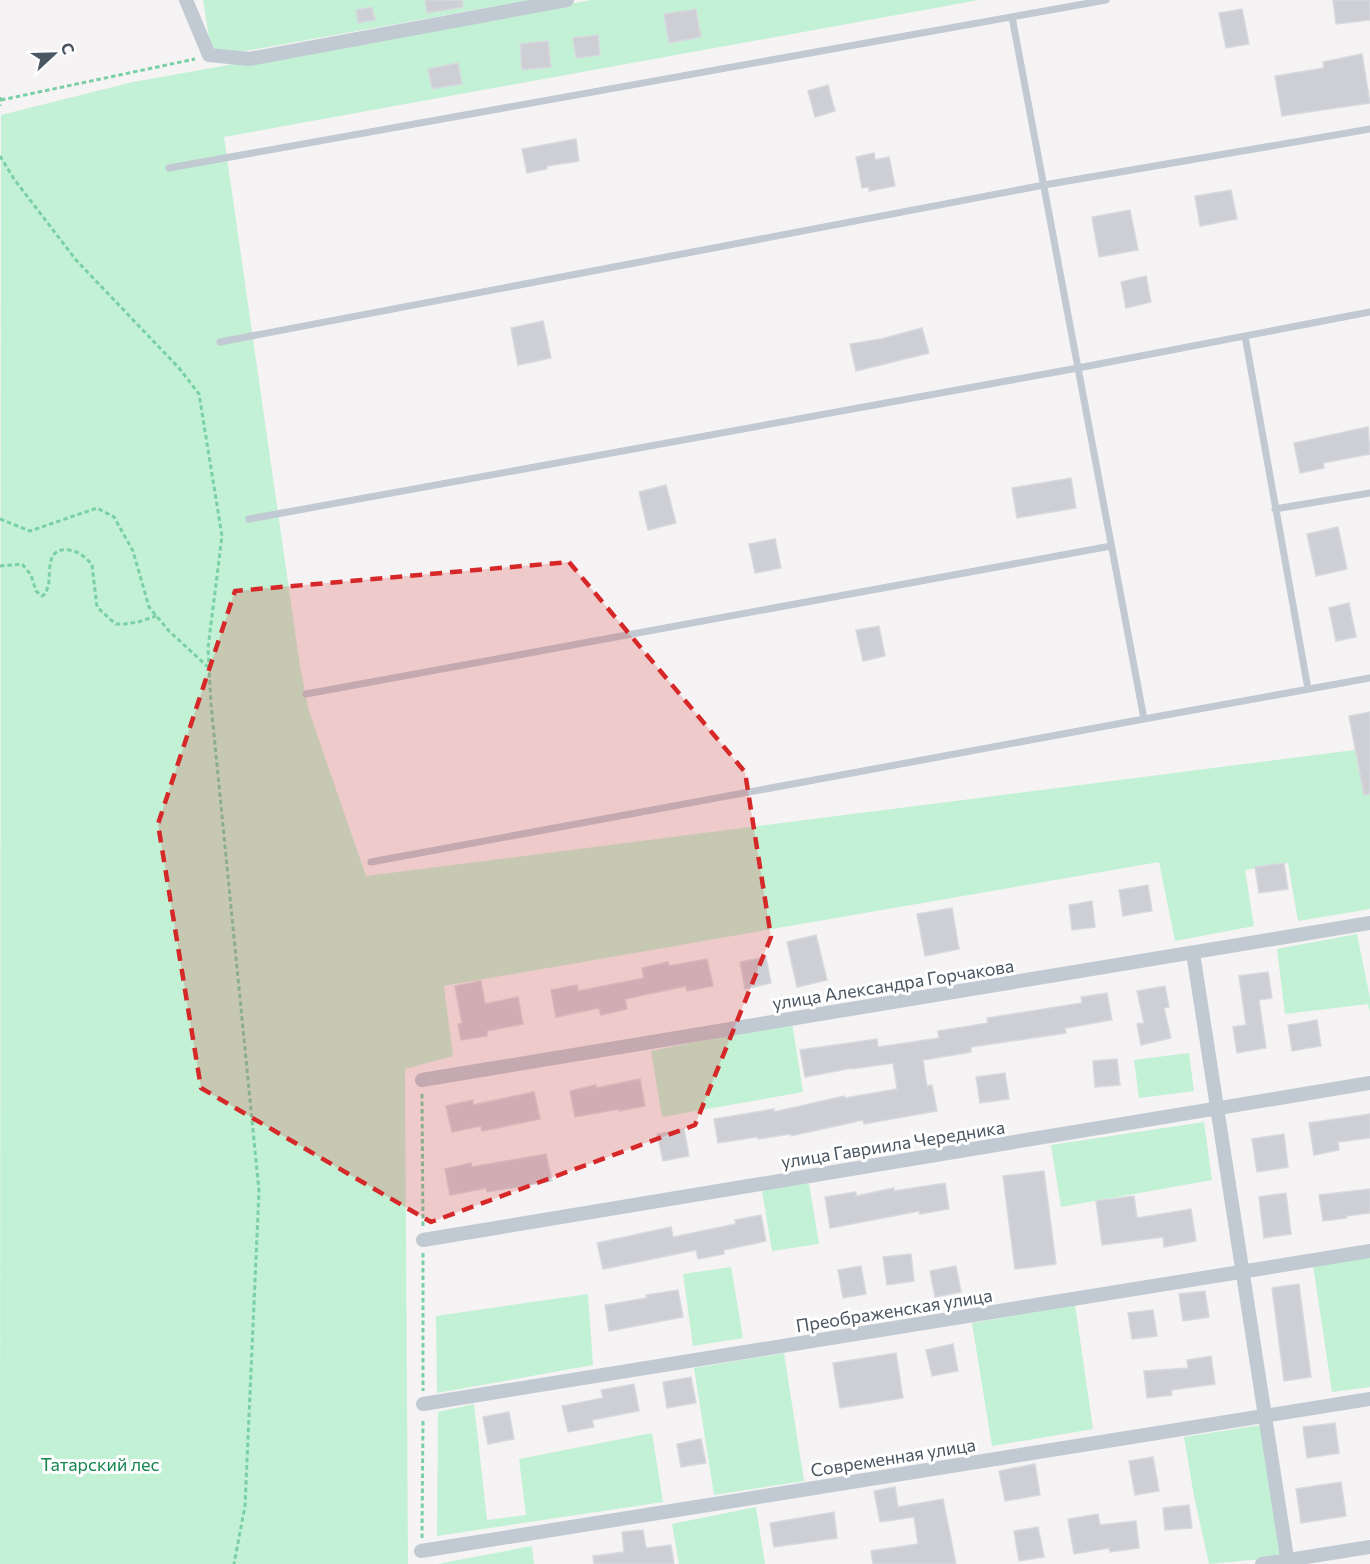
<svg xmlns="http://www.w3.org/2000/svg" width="1370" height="1564" font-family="Commissioner,sans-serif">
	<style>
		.green { fill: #c3f1d5 }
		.building { fill: #cdcfd5; stroke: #d7d9de; stroke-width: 1.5 }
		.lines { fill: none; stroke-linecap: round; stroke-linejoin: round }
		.path { stroke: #7ad0a6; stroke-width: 3; stroke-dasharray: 4.5 3; stroke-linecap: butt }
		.service { stroke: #c1cad2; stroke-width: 7 }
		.minor { stroke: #c1cad2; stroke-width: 14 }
		.marked { fill: #d62828; fill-opacity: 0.2; stroke: #d62828; stroke-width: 4.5; stroke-dasharray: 12 8; stroke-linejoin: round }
		.labels { text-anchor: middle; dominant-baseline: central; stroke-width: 6; stroke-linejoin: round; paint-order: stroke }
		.street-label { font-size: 18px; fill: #4a5661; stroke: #fff }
		.park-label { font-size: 18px; fill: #17864f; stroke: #fff }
	</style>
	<rect width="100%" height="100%" fill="#f5f3f3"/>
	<path class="green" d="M203 0H529L212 57Z
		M592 0H979L224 137 300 666 309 711 366 876 1370 748V909L1298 921 1288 863 1245 870 1254 926 1175 941 1159 862 444 986 453 1056 405 1069 408 1564H0L1 115 133 82Z
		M1357 934 1370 998V1013L1368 1004 1285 1014 1277 949Z
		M792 1022 803 1092 662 1117 651 1051Z
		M1189 1053 1194 1091 1139 1098 1134 1060Z
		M1204 1122 1212 1180 1061 1207 1051 1145Z
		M809 1183 819 1244 772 1251 762 1191Z
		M1370 1255V1387L1332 1392 1313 1265Z
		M731 1267 743 1338 693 1346 683 1274Z
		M588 1294 593 1365 437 1393 436 1316Z
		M1075 1305 1093 1429 992 1446 972 1323Z
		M784 1353 804 1481 714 1495 694 1368Z
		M474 1404 487 1520 526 1515 519 1459 652 1433 663 1502 437 1536 438 1412Z
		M1261 1425 1281 1557 1209 1564 1194 1496 1184 1437Z
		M756 1507 765 1564H679L672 1524Z
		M532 1546 534 1564H437Z"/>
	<path class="building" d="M425 0H462L463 7 427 13Z
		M1333 0H1370V20L1336 24Z
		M372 7 375 20 358 23 356 10Z
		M696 9 701 37 669 43 664 14Z
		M1242 9 1249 44 1226 48 1219 13Z
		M598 35 600 55 576 58 573 38Z
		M548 41 551 67 522 70 520 44Z
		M1362 54 1370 103 1282 116 1275 76 1324 68 1323 62Z
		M458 63 462 84 432 89 428 69Z
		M828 85 835 111 815 117 808 91Z
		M576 139 579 161 547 166V169L527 173 522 149Z
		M874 153 875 160 889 157 895 186 869 191V187L862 188 856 157Z
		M1231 190 1237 219 1200 226 1195 196Z
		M1130 210 1138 250 1099 257 1092 217Z
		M1146 276 1151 302 1126 308 1121 282Z
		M543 321 551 358 518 365 511 328Z
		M922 328 929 353 856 371 850 344 881 339Z
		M1368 427 1370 454 1323 463 1324 468 1300 473 1294 443Z
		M1071 478 1076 508 1017 518 1012 488Z
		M666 485 676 523 648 530 639 492Z
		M1338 527 1347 569 1316 576 1307 534Z
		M775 539 781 568 755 573 749 544Z
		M1349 603 1356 637 1336 641 1329 608Z
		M879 626 885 656 863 661 856 630Z
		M1370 712V794L1364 795 1349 716Z
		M1284 863 1288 889 1259 893 1255 867Z
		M1148 885 1152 911 1123 916 1119 890Z
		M1092 901 1095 927 1072 930 1069 905Z
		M952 908 959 949 925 956 917 914Z
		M816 935 827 980 797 987 787 942Z
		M766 957 771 983 745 989 740 962Z
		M707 959 713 986 687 991 686 986 625 999 627 1009 601 1015 599 1008 556 1017 551 990 577 985 578 991 644 978 642 968 668 962 669 966Z
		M1268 972 1272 998 1259 1000 1266 1048 1237 1053 1233 1027 1246 1025 1239 976Z
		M481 981 485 1004 518 997 523 1024 487 1031V1036L461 1040 458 1024H462L455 986Z
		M1165 986 1169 1007 1164 1008 1171 1038 1141 1045 1137 1024 1144 1023 1137 991Z
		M1107 993 1112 1020 1065 1028 1066 1033 971 1047V1052L923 1060 927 1086 932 1085 937 1111 864 1124 863 1120 791 1136 790 1134 758 1139 757 1137 718 1143 714 1119 774 1109V1112L844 1096 845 1098 897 1089 893 1063 852 1069V1068L805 1077 800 1050 877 1039 878 1047 939 1038 938 1031 988 1023 987 1018 1082 1003 1081 997Z
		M1317 1020 1321 1046 1292 1051 1288 1025Z
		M1117 1059 1120 1085 1095 1087 1093 1061Z
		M1005 1073 1009 1099 980 1103 976 1077Z
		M640 1079 645 1106 619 1111V1109L575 1117 570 1091 596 1085V1088Z
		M534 1092 540 1119 482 1131 481 1126 452 1132 446 1106 473 1100V1105Z
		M1370 1114V1138L1338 1142 1339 1150 1314 1155 1309 1123Z
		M684 1129 689 1156 663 1161 657 1134Z
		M1284 1134 1288 1167 1257 1172 1252 1139Z
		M546 1154 552 1181 487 1192 486 1188 450 1195 445 1169 471 1163 472 1167Z
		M1044 1171 1056 1264 1015 1269 1003 1176Z
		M945 1183 949 1209 920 1214 919 1211 830 1228 825 1197 856 1192V1196L894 1188V1191Z
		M1370 1189V1213L1346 1216 1347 1218 1323 1221 1319 1195Z
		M1286 1193 1291 1234 1264 1238 1259 1197Z
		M1134 1196 1137 1218 1191 1209 1196 1241 1164 1247 1163 1237 1102 1245 1096 1201Z
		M761 1215 766 1241 724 1250V1254L698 1259 696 1250 603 1269 597 1243 671 1227 673 1237 736 1224 735 1220Z
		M911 1254 914 1281 887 1285 883 1257Z
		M861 1266 866 1294 843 1298 838 1270Z
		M956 1266 961 1292 935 1297 930 1271Z
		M1299 1284 1311 1377 1284 1381 1272 1288Z
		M678 1290 683 1317 609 1331 605 1305 647 1298 646 1295Z
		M1205 1291 1209 1317 1183 1321 1179 1294Z
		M1153 1310 1157 1336 1132 1339 1128 1313Z
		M953 1344 958 1371 932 1376 926 1350Z
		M896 1353 903 1398 840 1408 833 1363Z
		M1211 1356 1215 1384 1171 1390 1172 1395 1147 1398 1144 1371 1188 1368 1187 1360Z
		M691 1377 696 1403 667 1408 663 1382Z
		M634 1384 639 1411 592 1420 594 1427 568 1432 562 1406 603 1398 601 1390Z
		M509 1412 514 1439 488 1444 483 1417Z
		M1335 1423 1339 1453 1307 1458 1303 1427Z
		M701 1439 706 1463 681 1467 677 1444Z
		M1153 1457 1159 1491 1135 1495 1129 1461Z
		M1035 1464 1040 1495 1005 1501 999 1471Z
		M1341 1482 1346 1516 1301 1523 1296 1489Z
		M895 1487 898 1507 943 1499 956 1564H873L871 1551 918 1544 914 1517 880 1522 874 1491Z
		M1189 1505 1192 1528 1165 1530 1163 1508Z
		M834 1512 837 1538 774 1547 770 1523Z
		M1098 1514 1100 1525 1136 1521 1139 1548 1110 1552 1109 1548 1074 1554 1068 1519Z
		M1038 1527 1044 1557 1019 1561 1014 1531Z
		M643 1530 646 1548 671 1545 674 1564H594L593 1556 624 1552 622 1532Z"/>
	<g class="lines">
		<path class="path" d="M0 97V106
			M1 100 195 59
			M0 156 14 179 76 260 179 368 199 394 222 536 208 648 211 704 259 1191 245 1506 234 1564
			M0 519 30 531 97 508 114 517 133 551 149 607 169 631 208 667
			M0 566 22 564 31 575 36 591 42 596 45 594C47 590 49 585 49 580 50 567 48 547 69 550 78 551 87 558 92 565L97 607 111 620 116 624H124L138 622 156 616
			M422 1094 423 1226
			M423 1253V1391
			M422 1538 423 1418"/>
		<path class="service" d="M1012 17 1144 719 1370 678
			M169 168 1106 0
			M1245 336 1308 689
			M220 342 1044 185 1370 129
			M1275 509 1370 493
			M249 519 1078 368 1370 312
			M306 694 1111 546
			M371 862 1144 719"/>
		<path class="minor" d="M186 0 209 55 249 59 567 0
			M1193 953 1288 1564
			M422 1080 1370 923
			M423 1240 1370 1083
			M423 1404 1370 1251
			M421 1551 1370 1399
			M1262 1564 1370 1547"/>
	</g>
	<path class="marked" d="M569 562 745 772 771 937 695 1125 431 1222 201 1088 158 824 235 591Z"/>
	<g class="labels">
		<g class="street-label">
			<text transform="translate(893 984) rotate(-9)">улица Александра Горчакова</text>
			<text transform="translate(893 1144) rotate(-9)">улица Гавриила Чередника</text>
			<text transform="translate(894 1310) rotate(-9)">Преображенская улица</text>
			<text transform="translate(893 1457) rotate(-9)">Современная улица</text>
		</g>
		<g class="park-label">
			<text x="100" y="1464">Татарский лес</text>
		</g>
	</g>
	<g transform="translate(54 54) rotate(68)" stroke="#ffffff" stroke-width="4.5" paint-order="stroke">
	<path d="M0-4.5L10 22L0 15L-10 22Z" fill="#4a5661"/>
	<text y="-9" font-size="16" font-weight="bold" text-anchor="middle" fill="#4a5661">С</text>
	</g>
</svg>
